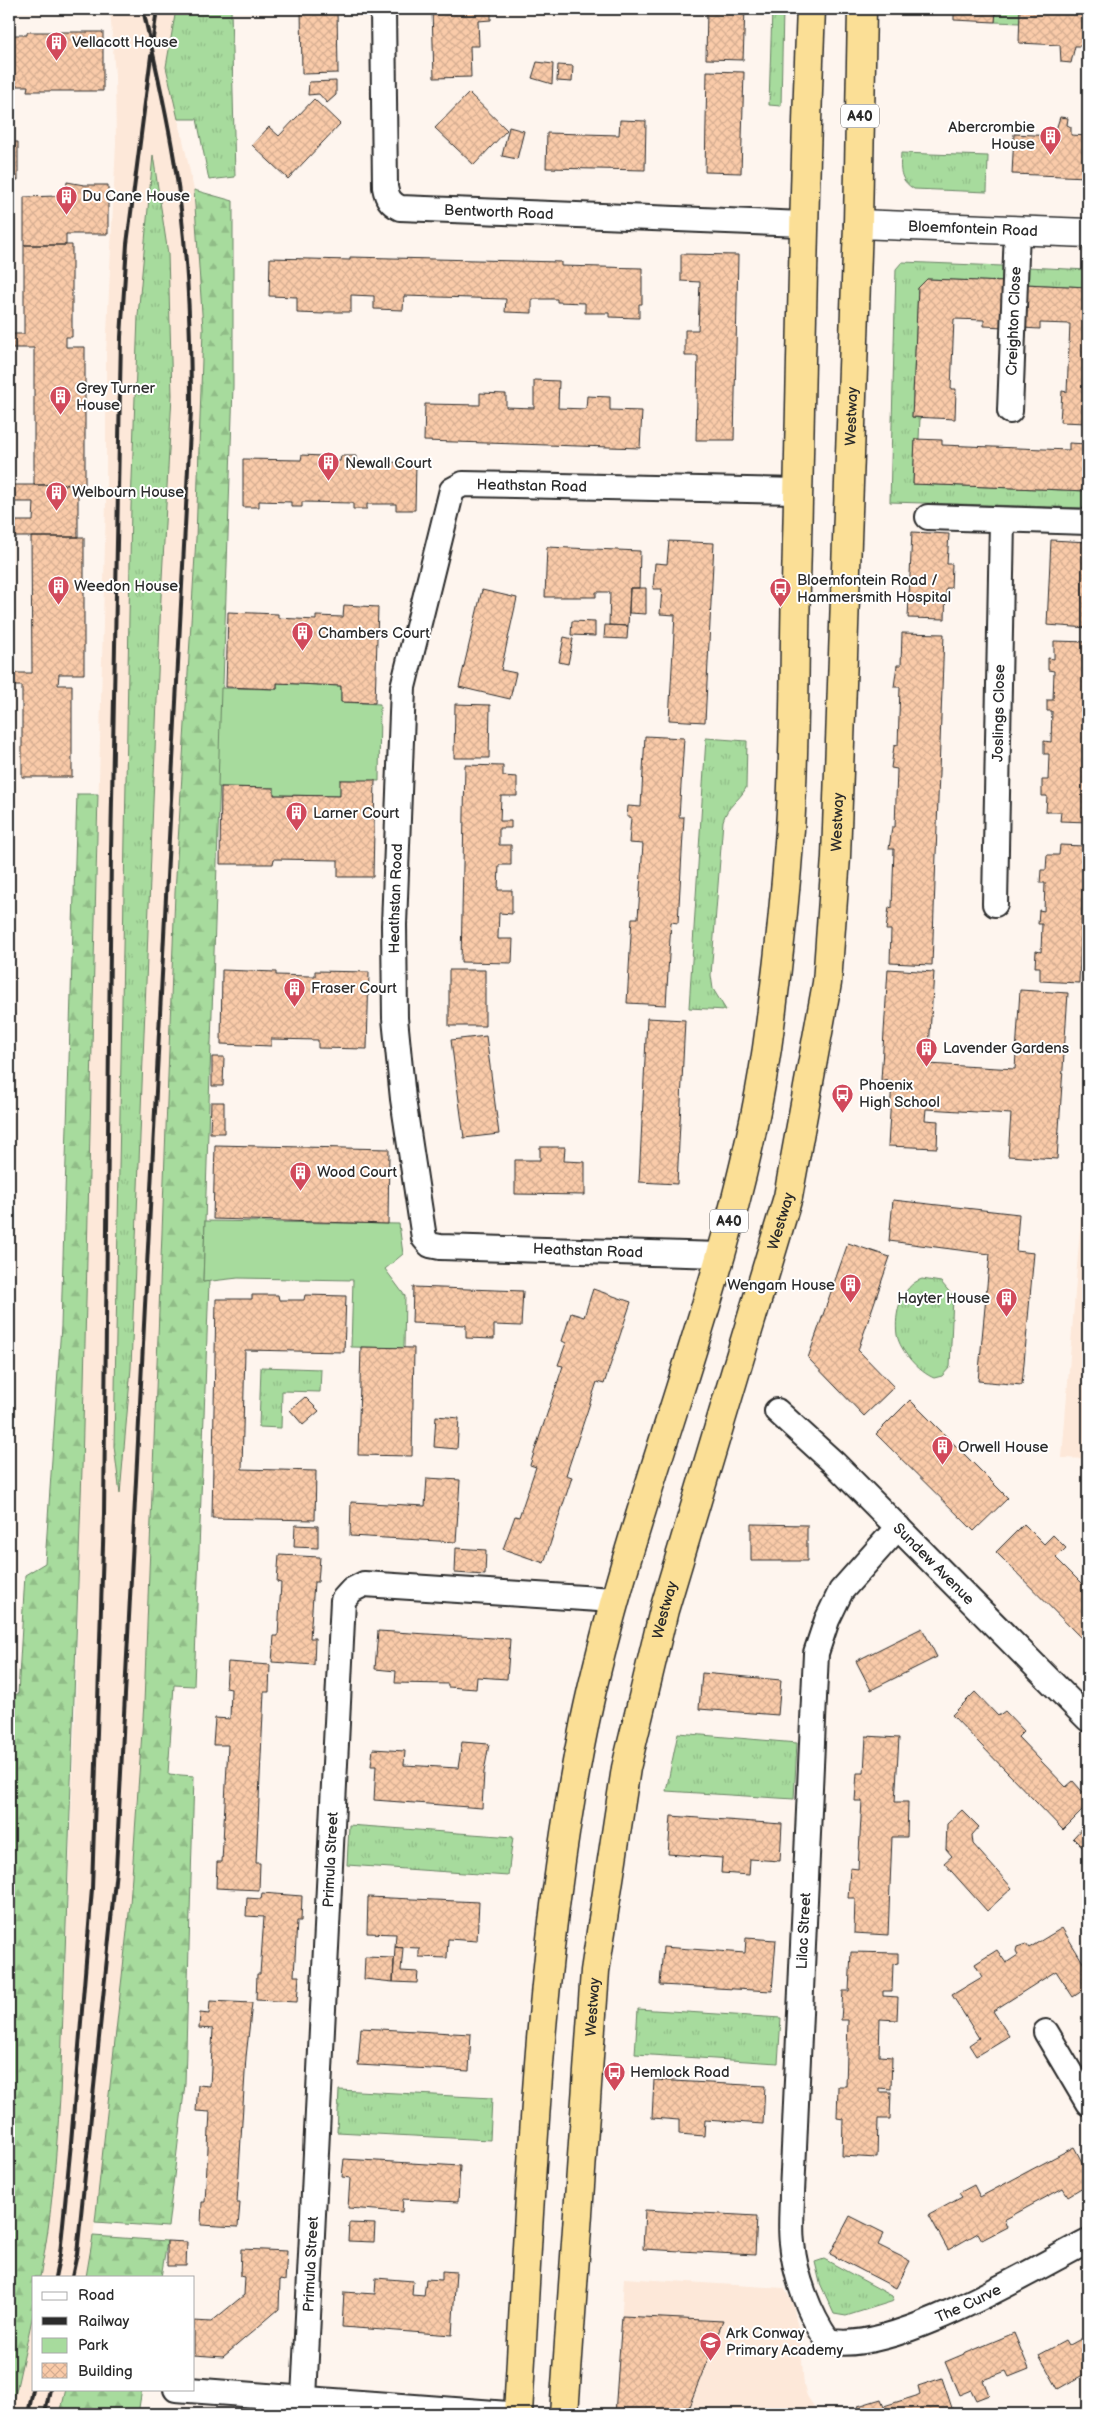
<svg xmlns="http://www.w3.org/2000/svg" width="1097" height="2423" font-family="'Balsamiq Sans',sans-serif">
	<style>
		.built { fill: #fde8d9 }
		.grass { fill: url(#grass-tufts); stroke: #698364 }
		.forest { fill: url(#forest-firs); stroke: #698364 }
		.green { fill: #a7db9d; stroke: #698364 }
		.building { fill: url(#building-cross-hatch); stroke: #2b2b2b }
		.lines { fill: none; stroke-linecap: round; stroke-linejoin: round }
		.street-casing { stroke: #2b2b2b; stroke-width: 28 }
		.secondary-casing { stroke: #2b2b2b; stroke-width: 31 }
		.highway-casing { stroke: #2b2b2b; stroke-width: 31 }
		.street { stroke: #fff; stroke-width: 24 }
		.secondary { stroke: #fff; stroke-width: 28 }
		.highway { stroke: #fbdf96; stroke-width: 28 }
		.rail { stroke: #2b2b2b; stroke-width: 4 }
		.labels { text-anchor: middle; dominant-baseline: central; stroke-width: 4; stroke-linejoin: round; paint-order: stroke }
		.shield { fill: #fff; stroke: #6b6b6b; stroke-width: 1 }
		.shield-label { font-size: 14px; font-weight: bold; fill: #2b2b2b }
		.poi-label { font-size: 15px; fill: #2b2b2b; stroke: #fff; text-anchor: start }
		.street-label { font-size: 15px; fill: #2b2b2b; stroke: #fff }
	</style>
	<defs>
		<pattern id="grass-tufts" width="24" height="20" patternUnits="userSpaceOnUse" patternTransform="scale(1.25)"><rect width="24" height="20" fill="#a7db9d"/><path d="M3 7l-1-3M5 7V3M7 7l1-3M15 17l-1-3M17 17v-4M19 17l1-3" fill="none" stroke="#90bc87"/></pattern>
		<pattern id="forest-firs" width="22" height="20" patternUnits="userSpaceOnUse" patternTransform="scale(1.25)"><rect width="22" height="20" fill="#a7db9d"/><path d="M5 1l3.5 6h-7zM16 11l3.5 6h-7z" fill="#90bc87"/></pattern>
		<pattern id="building-cross-hatch" width="8" height="8" patternUnits="userSpaceOnUse" patternTransform="scale(1.25)"><rect width="8" height="8" fill="#facba9"/><path d="M0 0l8 8M0 8l8-8" fill="none" stroke="#d6ae92"/></pattern>
	</defs>
	<rect width="100%" height="100%" fill="#fef5ee"/>
	<filter id="ink" filterUnits="userSpaceOnUse"><feTurbulence type="fractalNoise" baseFrequency=".02" numOctaves="2"/><feDisplacementMap in="SourceGraphic" scale="10" xChannelSelector="R" yChannelSelector="G"/><feConvolveMatrix kernelMatrix="1 2 1 2 8 2 1 2 1" color-interpolation-filters="sRGB"/></filter>
	<g filter="url(#ink)">
		<path class="built" d="M110 9H176L167 67 194 190 203 329 196 538 175 893 144 1703 130 1904 94 2230 86 2277H40L54 2183 60 2097 76 1694 106 502V354L116 143 115 76Z
			M1088 1128V1459L1062 1458Z
			M624 2278 784 2288 792 2301 800 2336 804 2386 807 2396 819 2414H615Z
			M34 2310V2389H66L60 2414H11Z"/>
		<path class="grass" d="M176 9H231L235 177 209 180 197 119H178L166 67Z
			M772 9H783L781 106 769 105Z
			M901 153 988 156 987 192 914 189C899 180 900 169 901 153Z
			M153 155 168 254 172 395 161 597 131 1368 120 1494 114 1446 131 506 138 316Z
			M902 262 1002 266V282L927 279 918 288 912 417 920 418 919 439H915L913 484 1088 491V508L890 502 896 269Z
			M1027 267 1088 270V287L1026 284Z
			M706 738 747 741 746 788C739 801 727 806 723 821L711 975 713 989 726 1010 689 1008Z
			M922 1279 941 1282 953 1296 950 1367 942 1376 934 1378C919 1372 900 1351 897 1335 894 1314 901 1286 922 1279Z
			M261 1367 321 1369 320 1392 282 1391 281 1428 259 1427Z
			M678 1733 797 1743 794 1799 666 1791Z
			M349 1825 513 1837 508 1876 347 1865Z
			M638 2009 781 2018 778 2063 635 2054Z
			M339 2090 492 2098 490 2140 337 2132Z
			M824 2259 892 2296 894 2301 846 2316 834 2314 820 2283 815 2262Z"/>
		<path class="forest" d="M194 190 233 201V386L203 1282 209 1281 194 1686 174 1685 168 1774 194 1776 185 2084 168 2227 95 2222 130 1904 144 1703 175 893 196 538 203 329Z
			M77 794H98L82 1469 60 2097C56 2157 52 2217 40 2277H34V2310L11 2414H9V1695L18 1694 25 1575 45 1563 61 1326Z
			M93 2236 167 2241 161 2277H86Z
			M66 2389H142L138 2414H60Z"/>
		<path class="green" d="M996 9H1020V23L995 22Z
			M277 683 341 686V702L380 704 379 781 341 780 340 796 274 795 273 788 218 787 221 688 277 689Z
			M205 1221 399 1224 403 1254 385 1269 405 1296 404 1348 351 1347 353 1280 238 1278 203 1282Z"/>
		<path class="building" d="M301 9H337L338 73 302 74Z
			M432 9H491V20L478 21 479 46H470L471 77 434 78Z
			M707 9H745L743 60 706 59Z
			M954 9H996L995 22 954 20Z
			M1020 9H1088V46H1075L1071 63 1061 62 1060 45 1019 43Z
			M27 32H103V91H27L28 86H9V35H27Z
			M537 62 553 64 552 84 532 78Z
			M558 65 573 66 572 82 557 81Z
			M707 71 744 72 741 173 705 172Z
			M336 81V95L327 103 319 94 308 95 309 82Z
			M469 93 507 130 474 165 435 128Z
			M314 99 340 124 288 179 252 145 269 127 279 136Z
			M1060 117 1068 118 1067 125 1071 127V135L1088 136V177L1012 174 1014 134 1054 136Z
			M620 120 646 121 645 170 546 168 547 133 619 135Z
			M509 127 524 131 517 159 502 156Z
			M9 142H18V180H9Z
			M67 182 84 185H108V234H66V245H24V197L57 196 58 191H66Z
			M24 245H72V337H66V347H85V484L34 485V348H12V334H24Z
			M681 254 738 255 734 440H696L698 356H685V330H698L700 282 681 281Z
			M350 257 561 262V266L642 268V304H639V318L609 317V313H585V303L557 302V299H532V313L505 312 506 299 404 296 403 310 374 309V296L351 295V312H324V314L297 313V297L269 296 270 258 350 260Z
			M927 279 1006 282 1004 327 984 326V320L954 319 951 389H956L955 419 912 417 918 288Z
			M1024 284 1088 287V423L1060 422 1062 391 1067 392 1070 324 1040 323V329L1021 328Z
			M534 380 559 381 558 408 586 409 587 396 610 397V410L642 411 640 448 424 441 425 404 480 405V393L506 394V407L534 408Z
			M915 439 942 440V445L1069 450V443L1088 444V491L913 484Z
			M302 455 322 456V461H340L341 456H356V461L416 463 415 510H396V504H367V509H353V503L302 502V507H291V502L259 501V507H243V459L301 460Z
			M11 485H78V537H11L10 521H33L34 502H11Z
			M912 532 949 534 947 564H952L951 588H946L945 619 908 618Z
			M31 537H84V674H59L58 685H72V777H22V686H11V673H32Z
			M1051 540 1088 542V628L1047 625Z
			M669 541 714 543 705 722 669 720 675 615 660 614 662 589H653L655 563 667 564Z
			M547 547 640 551 639 588H630L628 626 609 625 610 592H596V597H545Z
			M630 588H646V614L629 613Z
			M482 590 517 598 501 670 516 673 510 699 459 687Z
			M344 605 378 607 375 703 341 702V686L277 683V689L226 687 228 612 278 614V618L316 620V616L343 617Z
			M572 621 595 622V636L571 635Z
			M605 625 628 626 627 639 604 638Z
			M902 633 944 634 932 965 890 963 891 930H886L889 907 892 908 894 849H889L892 827H895L897 769 891 768 894 746 898 745 900 687H894L897 665H901Z
			M564 637 573 639 568 664 559 662Z
			M1054 641 1088 642V822L1060 821 1061 812H1046L1047 796H1042V780H1048L1049 754H1044V741L1051 742 1052 711H1047V700H1053L1054 671 1048 670V658L1054 659Z
			M455 704 490 705 489 758H454Z
			M645 736 684 738 679 817H684L678 923 671 922 666 1005 627 1003 632 918H638L643 844 629 843 631 817H627L628 806 641 807Z
			M465 765 503 766V776L517 777V796H501L500 821H511V828H499V845H511V865H499L498 890H512V914L499 913 498 936V939H513L512 963 461 962Z
			M340 780H375L373 877H338V860L274 859 273 864H220L221 787 274 788V795L340 796Z
			M1060 845 1084 846 1079 983 1040 981V967H1035L1036 951 1041 952 1042 924H1038L1039 910 1044 911 1045 883H1040L1041 870H1046L1047 855H1059Z
			M888 969 934 972 928 1064 1015 1069 1020 990 1068 993 1057 1159 1008 1156 1011 1114 926 1109 925 1120 938 1121 937 1148 888 1146 892 1081 881 1080Z
			M222 970 276 972V975L310 976H315V971L369 972 367 1049 318 1048V1040L271 1039V1046L221 1044Z
			M449 970H485V1026H449Z
			M647 1018 685 1020 677 1184 639 1182Z
			M486 1036 499 1134 464 1138 451 1040Z
			M212 1057H224L223 1086H212Z
			M211 1102H224V1133H210Z
			M215 1145 389 1149 388 1224 213 1219Z
			M540 1147H565L564 1161 585 1162V1195L515 1194V1160H540Z
			M893 1200 1019 1214 1016 1251 1034 1253 1022 1385 978 1381 990 1254 889 1241Z
			M848 1243 890 1257 858 1350 894 1387 864 1416 808 1358Z
			M413 1287 523 1291 521 1326 494 1325V1339L466 1338V1325L412 1323Z
			M593 1289 631 1302 604 1384 597 1382 566 1475 572 1477 544 1563 503 1549 515 1516 519 1517 536 1467 530 1465 563 1366 558 1365 566 1343 562 1341 571 1313 584 1317Z
			M252 1295H278L279 1300H304L305 1295 346 1296 344 1352 245 1350 242 1469 316 1471 315 1520 212 1518 216 1299H252Z
			M361 1347 414 1348 412 1456 358 1455Z
			M305 1397 319 1411 303 1425 290 1410Z
			M910 1400 1008 1498 974 1531 876 1434Z
			M436 1416 459 1418 457 1449 434 1447Z
			M427 1478 460 1480 456 1542 350 1536 351 1502 425 1506Z
			M751 1524 807 1525V1561H751Z
			M1024 1524 1044 1544 1053 1535 1066 1548 1056 1558 1088 1590V1645L996 1552Z
			M295 1525 318 1526V1548L294 1547Z
			M456 1548 486 1550 485 1575 455 1573Z
			M279 1555 320 1557 318 1582H314L310 1638H315L314 1665 272 1662 274 1636H278L281 1583 277 1582Z
			M922 1628 937 1657 871 1690 856 1661Z
			M378 1631 510 1639 507 1679 477 1677 476 1689 448 1687V1684L395 1683 396 1671 375 1669Z
			M228 1662 270 1665 269 1692H264L256 1863H260L259 1890 216 1888 217 1862H222L228 1745H213L215 1718 230 1719 231 1689 226 1688Z
			M702 1673 781 1680 778 1715 699 1709Z
			M975 1692 998 1716 1005 1711 1024 1731 1018 1737 1066 1787 1073 1781 1088 1798V1805L1063 1830 952 1715Z
			M866 1736 899 1738 895 1802H908L907 1837H892L888 1935 854 1933 855 1898H848L850 1868 858 1869 862 1801H855L857 1773H864Z
			M462 1742 489 1744 484 1772 482 1808 374 1800 376 1766H371L373 1749 405 1751 404 1765 458 1768Z
			M962 1810 979 1827 972 1835 973 1844 1012 1888 987 1911 944 1863 952 1856 946 1849 947 1824Z
			M671 1816 782 1824 780 1861 750 1859 749 1875 721 1873 722 1858 668 1854Z
			M1088 1822V1853L1073 1838Z
			M262 1893 302 1896 301 1921H297L294 1976H299L297 2002 256 2000 257 1974H260L264 1917 246 1916 247 1898 261 1899Z
			M368 1897 479 1902 477 1941 448 1939 447 1958 419 1957V1948L395 1947 396 1934 367 1933Z
			M1062 1928 1084 1964 1088 1961V1987L1073 1997 1056 1971 993 2011 1009 2036 976 2056 969 2045 979 2038 952 1995 982 1977 975 1964 997 1950 1006 1963 1018 1955 1016 1951 1017 1947 1026 1944 1029 1948Z
			M746 1938 776 1940 772 1991 660 1985 663 1947 745 1953Z
			M395 1947 403 1948 401 1971 418 1972 417 1983 393 1982Z
			M851 1952 898 1953V1963L893 1964 892 1991H883V1996L898 1997 897 2020 880 2019 879 2056 892 2057 891 2089 879 2088V2092H891L890 2119H878L877 2158 842 2156 843 2119 837 2118 838 2086H846L848 2020H841L843 1991H849Z
			M365 1957 394 1958 393 1982 364 1979Z
			M210 2001 252 2003 246 2057 237 2203H240L238 2227 201 2225 202 2202H205L210 2112 196 2111 198 2085 210 2086 213 2029 199 2028 200 2013 209 2014Z
			M361 2028 471 2034 469 2071 358 2065Z
			M654 2080 765 2086 763 2124 705 2120 704 2136 679 2134V2120L652 2118Z
			M1074 2147 1088 2173V2184L1068 2196 1063 2188 1004 2220 1007 2227 982 2240 978 2233 948 2250 929 2215 962 2197 959 2193 974 2185 980 2197Z
			M344 2159 460 2166 458 2202 403 2199 402 2212 348 2208 350 2178 342 2177Z
			M645 2210 757 2216 755 2255 643 2249Z
			M850 2216 884 2233 878 2245 910 2261 896 2288 830 2254Z
			M349 2223 375 2224 374 2242 348 2241Z
			M167 2241 187 2242 186 2266H167Z
			M241 2249 287 2251 285 2281 280 2280 279 2309 223 2357 194 2355V2321L211 2322 244 2295 245 2277 240 2276Z
			M442 2271 456 2272 452 2335 342 2327 344 2292 375 2294 376 2278 413 2281 412 2295 424 2296 426 2279 442 2280Z
			M622 2316 723 2321 686 2414H615Z
			M1014 2333 1029 2369 1009 2377 1006 2371 983 2380 989 2395 976 2400 971 2390 959 2395 945 2362Z
			M1088 2335V2372L1058 2389 1039 2355 1065 2341 1068 2346Z
			M942 2378 954 2414H861L858 2406 881 2399 884 2406 916 2396 920 2394 918 2386Z"/>
		<g class="lines">
			<defs>
				<g id="street">
					<path id="s1" d="M383 9 385 187C387 198 390 203 400 208L803 224"/>
					<path id="s2" d="M1010 411 1017 230"/>
					<path d="M928 517 1088 522"/>
					<path id="s3" d="M995 904 1002 520"/>
					<path id="s4" d="M721 1255 440 1247 430 1245 424 1238 403 1099 395 1018 394 925 403 687 452 490 463 484 798 491"/>
					<path id="s5" d="M777 1411 834 1463 1088 1719"/>
					<path id="s6" d="M898 1527 841 1591 827 1620 816 1653 792 2193C792 2209 790 2227 792 2243 795 2276 809 2314 828 2341 890 2356 1030 2271 1088 2241"/>
					<path d="M1046 2032 1088 2103"/>
					<path d="M176 2389 508 2414"/>
					<path id="s7" d="M304 2398 343 1600 352 1590 364 1584 614 1600"/>
				</g>
				<g id="secondary">
					<path id="s8" d="M858 224 1088 233"/>
				</g>
				<g id="highway">
					<path d="M518 2414C531 2182 538 1949 585 1721 633 1493 733 1278 767 1048 777 975 785 902 790 829 795 747 794 665 796 584 801 392 803 200 811 9"/>
					<path id="s9" d="M564 2414 595 1971 626 1768 664 1610 788 1197 827 983 836 857 858 224 862 9"/>
				</g>
			</defs>
			<use href="#street" class="street-casing"/>
			<use href="#secondary" class="secondary-casing"/>
			<use href="#highway" class="highway-casing"/>
			<use href="#street" class="street"/>
			<use href="#secondary" class="secondary"/>
			<use href="#highway" class="highway"/>
			<path class="rail" d="M153 38 157 9
				M55 2277 60 2254 71 2143 92 1889 104 1514 111 852 121 337 127 244 151 56
				M72 2277 77 2254 116 1870 191 410C191 330 188 251 176 172 168 117 155 63 143 9
				M28 2414 34 2385
				M45 2414 50 2389"/>
		</g>
	</g>
	<defs>
		<symbol id="building-pin" viewBox="-11 -11 22 30"><path d="M0 17L-7.5 6A9.5 9.5 0 1 1 7.5 6Z" fill="#d1495b" stroke="#fff"/><path d="M-4-6H4V6H1V3H-1V6H-4ZM-2.5-4.3h1.7v1.8h-1.7ZM.8-4.3h1.7v1.8H.8ZM-2.5-1h1.7V.8h-1.7ZM.8-1h1.7V.8H.8Z" fill="#fff"/></symbol>
		<symbol id="bus-pin" viewBox="-11 -11 22 30"><path d="M0 17L-7.5 6A9.5 9.5 0 1 1 7.5 6Z" fill="#d1495b" stroke="#fff"/><path d="M-5-6H5V4H4V6H2V4H-2V6H-4V4H-5ZM-3.5-4V0h7V-4ZM-3.5 1.2v1.5H-2V1.2ZM2 1.2v1.5H3.5V1.2Z" fill="#fff"/></symbol>
		<symbol id="school-pin" viewBox="-11 -11 22 30"><path d="M0 17L-7.5 6A9.5 9.5 0 1 1 7.5 6Z" fill="#d1495b" stroke="#fff"/><path d="M0-5L7-2L0 1L-7-2ZM-4 1L0 2.5L4 1V4Q0 6-4 4Z" fill="#fff"/></symbol>
	</defs>
	<g fill-rule="evenodd">
		<use href="#building-pin" x="44" y="30" width="25" height="34"/>
		<use href="#building-pin" x="1038" y="124" width="25" height="34"/>
		<use href="#building-pin" x="54" y="184" width="25" height="34"/>
		<use href="#building-pin" x="48" y="384" width="25" height="34"/>
		<use href="#building-pin" x="316" y="450" width="25" height="34"/>
		<use href="#building-pin" x="44" y="480" width="25" height="34"/>
		<use href="#building-pin" x="46" y="574" width="25" height="34"/>
		<use href="#bus-pin" x="768" y="576" width="25" height="34"/>
		<use href="#building-pin" x="290" y="620" width="25" height="34"/>
		<use href="#building-pin" x="284" y="800" width="25" height="34"/>
		<use href="#building-pin" x="282" y="976" width="25" height="34"/>
		<use href="#building-pin" x="914" y="1036" width="25" height="34"/>
		<use href="#bus-pin" x="830" y="1082" width="25" height="34"/>
		<use href="#building-pin" x="288" y="1160" width="25" height="34"/>
		<use href="#building-pin" x="838" y="1272" width="25" height="34"/>
		<use href="#building-pin" x="994" y="1286" width="25" height="34"/>
		<use href="#building-pin" x="930" y="1434" width="25" height="34"/>
		<use href="#bus-pin" x="602" y="2060" width="25" height="34"/>
		<use href="#school-pin" x="698" y="2330" width="25" height="34"/>
	</g>
	<g class="labels">
		<g class="shield">
			<rect x="841" y="104.5" width="38" height="23" rx="4"/>
			<rect x="710" y="1209.5" width="38" height="23" rx="4"/>
		</g>
		<g class="shield-label">
			<text x="860" y="116">A40</text>
			<text x="729" y="1221">A40</text>
		</g>
		<g class="poi-label">
			<text x="72" y="42">Vellacott House</text>
			<text x="1035" y="127" text-anchor="end">Abercrombie<tspan x="1035" dy="17">House</tspan></text>
			<text x="82" y="196">Du Cane House</text>
			<text x="76" y="388">Grey Turner<tspan x="76" dy="17">House</tspan></text>
			<text x="345" y="463">Newall Court</text>
			<text x="72" y="492">Welbourn House</text>
			<text x="797" y="580">Bloemfontein Road /<tspan x="797" dy="17">Hammersmith Hospital</tspan></text>
			<text x="74" y="586">Weedon House</text>
			<text x="318" y="633">Chambers Court</text>
			<text x="313" y="813">Larner Court</text>
			<text x="311" y="988">Fraser Court</text>
			<text x="943" y="1048">Lavender Gardens</text>
			<text x="859" y="1085">Phoenix<tspan x="859" dy="17">High School</tspan></text>
			<text x="317" y="1172">Wood Court</text>
			<text x="835" y="1285" text-anchor="end">Wengam House</text>
			<text x="990" y="1298" text-anchor="end">Hayter House</text>
			<text x="958" y="1447">Orwell House</text>
			<text x="630" y="2072">Hemlock Road</text>
			<text x="726" y="2333">Ark Conway<tspan x="726" dy="17">Primary Academy</tspan></text>
		</g>
		<g class="street-label">
			<text stroke="none"><textPath href="#s1" startOffset="304">Bentworth Road</textPath></text>
			<text stroke="none"><textPath href="#s8" startOffset="115">Bloemfontein Road</textPath></text>
			<text stroke="none"><textPath href="#s2" startOffset="90">Creighton Close</textPath></text>
			<text stroke="none"><textPath href="#s9" startOffset="2028">Westway</textPath></text>
			<text stroke="none"><textPath href="#s4" startOffset="1138">Heathstan Road</textPath></text>
			<text stroke="none"><textPath href="#s3" startOffset="191">Joslings Close</textPath></text>
			<text stroke="none"><textPath href="#s9" startOffset="1622">Westway</textPath></text>
			<text stroke="none"><textPath href="#s4" startOffset="642">Heathstan Road</textPath></text>
			<text stroke="none"><textPath href="#s9" startOffset="1218">Westway</textPath></text>
			<text transform="translate(588 1251) rotate(2)">Heathstan Road</text>
			<text stroke="none"><textPath href="#s5" startOffset="219">Sundew Avenue</textPath></text>
			<text stroke="none"><textPath href="#s9" startOffset="812">Westway</textPath></text>
			<text stroke="none"><textPath href="#s7" startOffset="539">Primula Street</textPath></text>
			<text transform="translate(804 1931) rotate(-87)">Lilac Street</text>
			<text stroke="none"><textPath href="#s9" startOffset="408">Westway</textPath></text>
			<text stroke="none"><textPath href="#s7" startOffset="134">Primula Street</textPath></text>
			<text stroke="none"><textPath href="#s6" startOffset="996">The Curve</textPath></text>
		</g>
	</g>
	<rect width="1097" height="2423" fill="none" stroke="#fff" stroke-width="30"/>
	<rect x="15" y="15" width="1067" height="2393" fill="none" stroke="#2b2b2b" stroke-width="2" filter="url(#ink)"/>
	<rect x="32" y="2276" width="162" height="115" fill="#ffffff" stroke="#aaaaaa"/>
	<rect x="42" y="2292" width="25" height="8" fill="#ffffff" stroke="#aaaaaa"/>
	<text x="78" y="2300" font-size="15" fill="#2b2b2b">Road</text>
	<rect x="42" y="2317" width="25" height="8" fill="#2b2b2b" stroke="#aaaaaa"/>
	<text x="78" y="2326" font-size="15" fill="#2b2b2b">Railway</text>
	<rect x="42" y="2338" width="25" height="15" fill="#a7db9d" stroke="#aaaaaa"/>
	<text x="78" y="2350" font-size="15" fill="#2b2b2b">Park</text>
	<rect x="42" y="2363" width="25" height="15" fill="url(#building-cross-hatch)" stroke="#aaaaaa"/>
	<text x="78" y="2376" font-size="15" fill="#2b2b2b">Building</text>
</svg>
